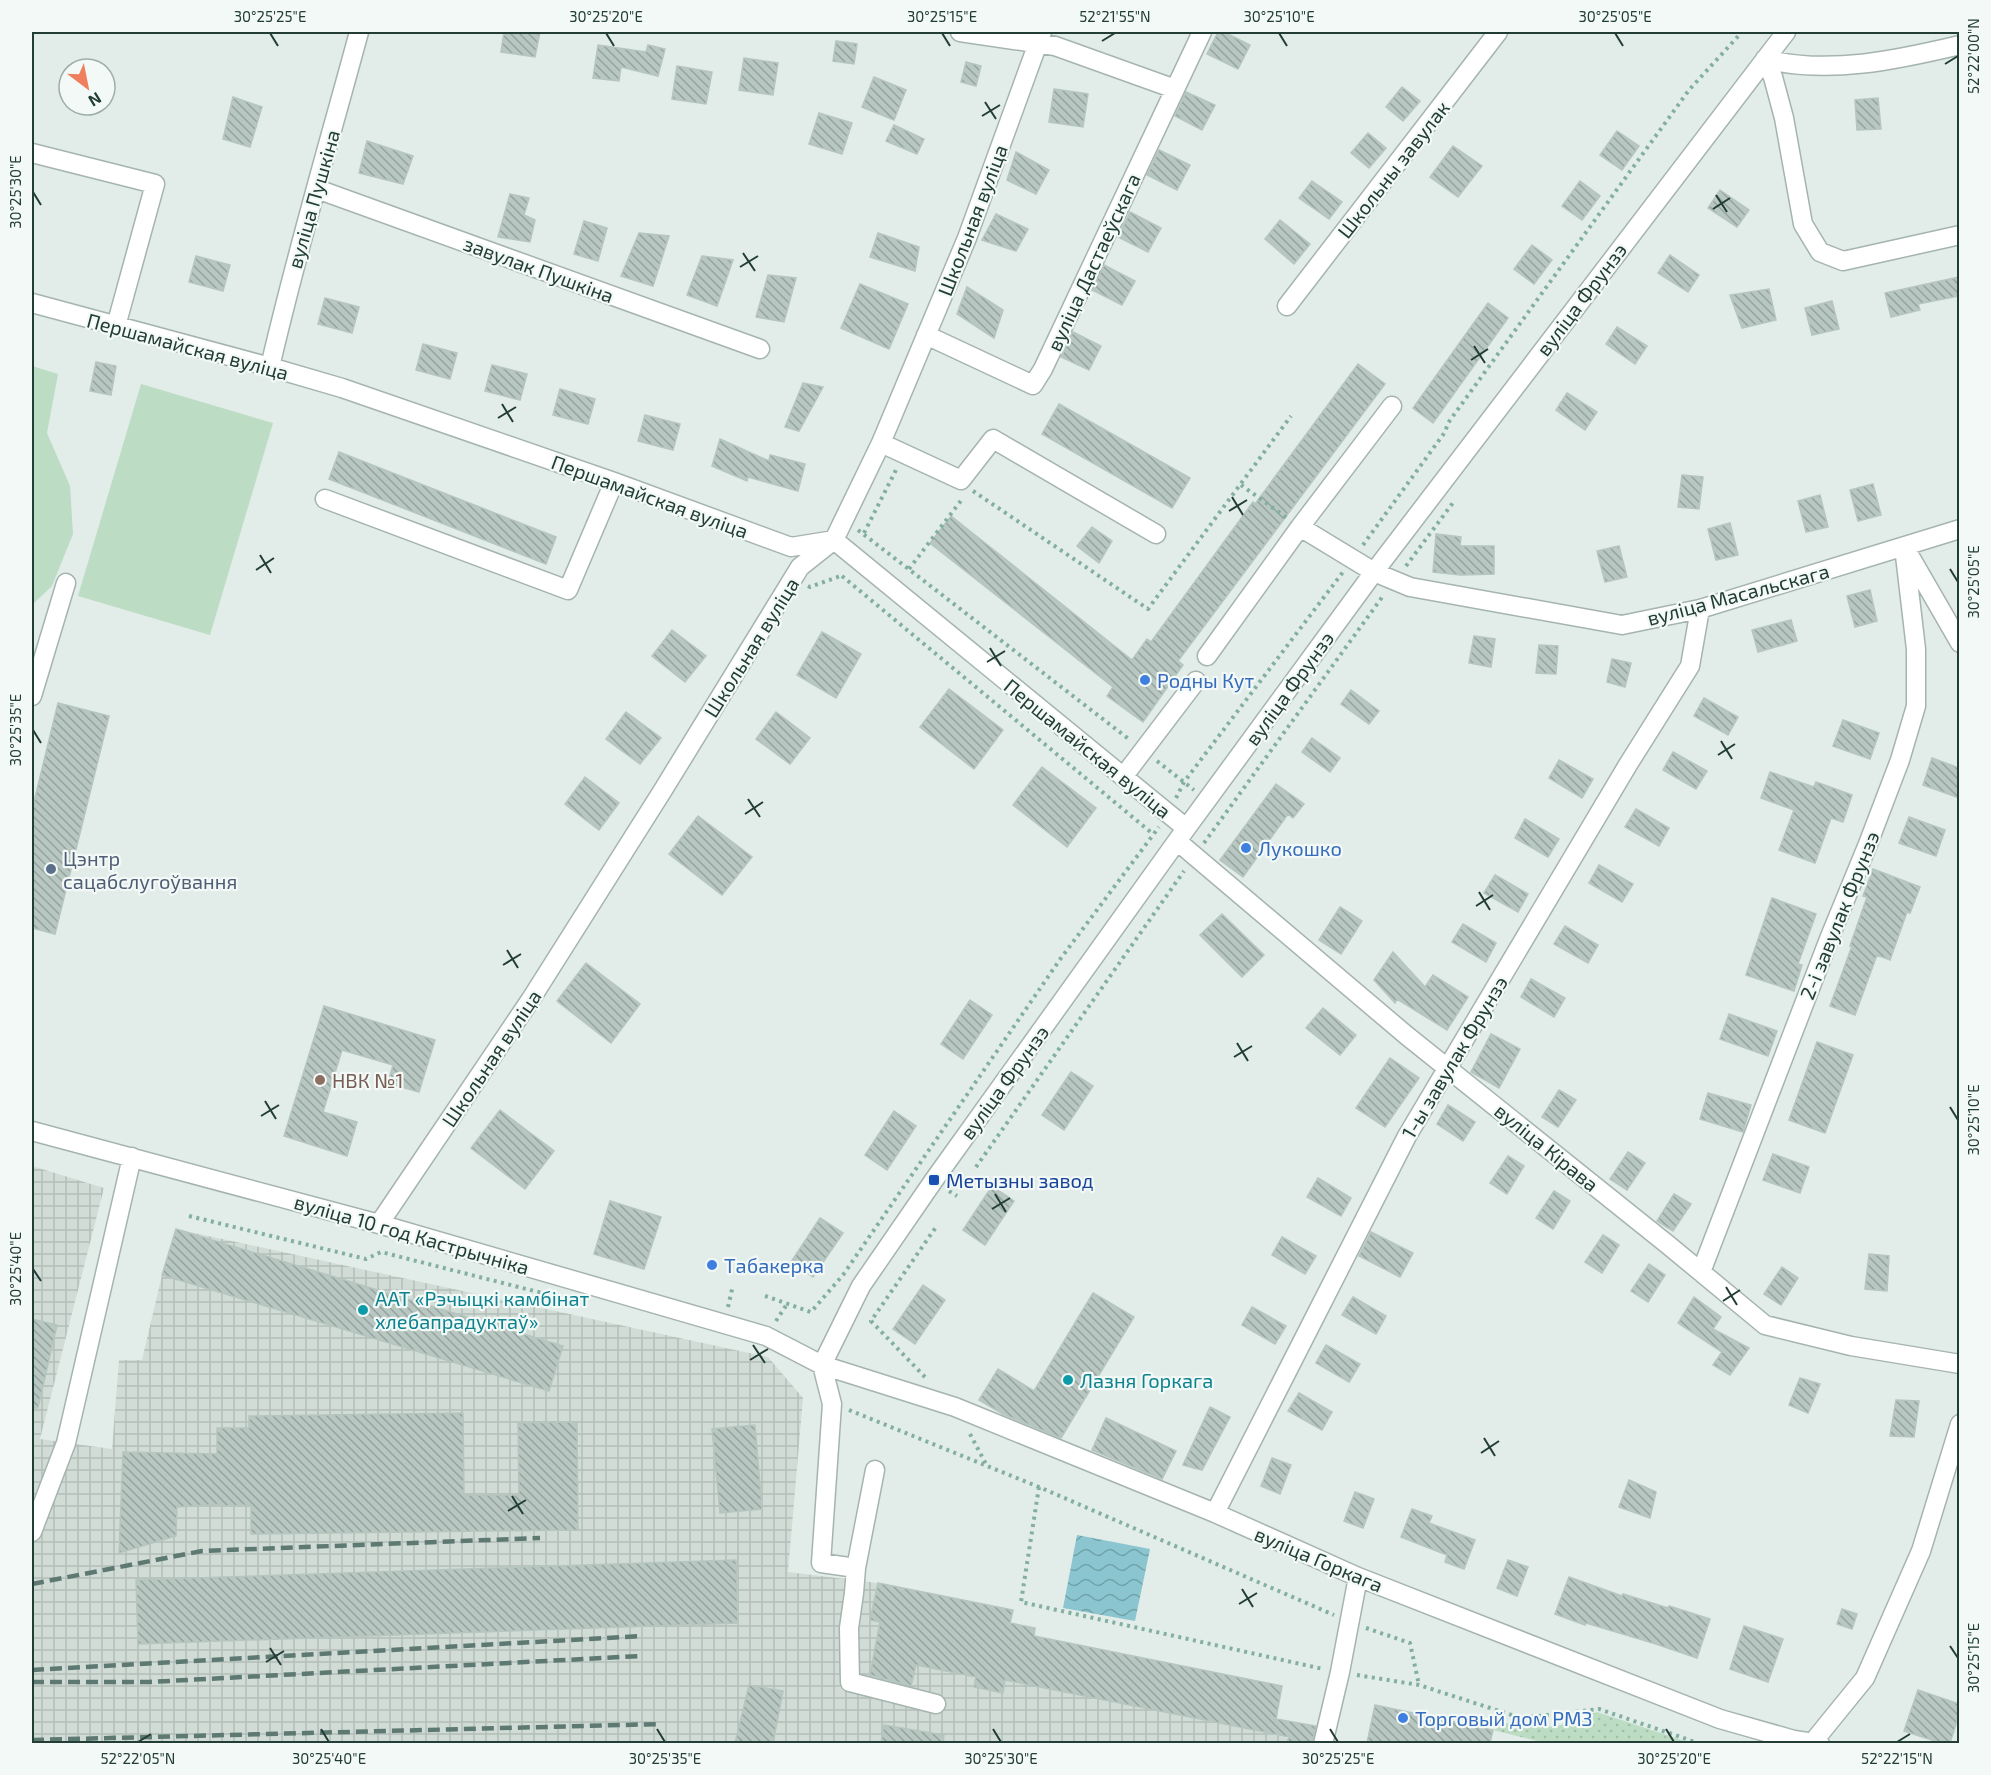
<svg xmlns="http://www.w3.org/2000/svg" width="1991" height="1775" font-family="'Exo 2',sans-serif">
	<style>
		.industrial { fill: url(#industrial-grid) }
		.grass { fill: url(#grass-dots) }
		.pitch { fill: #bcddc4 }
		.water { fill: url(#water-waves) }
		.building { fill: url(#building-back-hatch); stroke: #b5c6bf; stroke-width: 1.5 }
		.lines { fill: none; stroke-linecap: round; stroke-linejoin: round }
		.minor-casing { stroke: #a5b4af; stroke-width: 21 }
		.path { stroke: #83afa1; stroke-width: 4; stroke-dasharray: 3 4.5; stroke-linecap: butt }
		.minor { stroke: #fff; stroke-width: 18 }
		.rail { stroke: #5d7971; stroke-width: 4.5; stroke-dasharray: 12 6; stroke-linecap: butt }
		.ticks { fill: none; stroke: #223d36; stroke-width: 2 }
		.shop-dot { fill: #3f7fe0; stroke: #f3f9f6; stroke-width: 2 }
		.service-dot { fill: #5c6f8a; stroke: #f3f9f6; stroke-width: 2 }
		.education-dot { fill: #8d6e63; stroke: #f3f9f6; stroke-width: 2 }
		.transit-dot { fill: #1a4fb4; stroke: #f3f9f6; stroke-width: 2 }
		.culture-dot { fill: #0f9aa8; stroke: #f3f9f6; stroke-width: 2 }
		.labels { text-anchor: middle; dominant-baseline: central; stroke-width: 4.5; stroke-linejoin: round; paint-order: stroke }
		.street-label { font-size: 20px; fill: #223d36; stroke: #f3f9f6 }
		.shop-label { font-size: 20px; fill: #366cbe; stroke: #f3f9f6; text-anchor: start }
		.service-label { font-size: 20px; fill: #4e5e75; stroke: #f3f9f6; text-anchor: start }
		.education-label { font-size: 20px; fill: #785e54; stroke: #f3f9f6; text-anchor: start }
		.transit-label { font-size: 20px; fill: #164399; stroke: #f3f9f6; text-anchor: start }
		.culture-label { font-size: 20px; fill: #0d838f; stroke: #f3f9f6; text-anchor: start }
		.neatline { fill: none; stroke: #223d36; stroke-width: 2 }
		.ticks-label { font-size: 15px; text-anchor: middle; fill: #223d36 }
	</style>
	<defs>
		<pattern id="industrial-grid" width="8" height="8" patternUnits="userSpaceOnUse" patternTransform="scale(1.5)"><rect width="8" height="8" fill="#d1dcd7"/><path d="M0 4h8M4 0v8" fill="none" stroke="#b3beb9"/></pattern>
		<pattern id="grass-dots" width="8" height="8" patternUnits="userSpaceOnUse" patternTransform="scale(1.5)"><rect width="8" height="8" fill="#bcddc4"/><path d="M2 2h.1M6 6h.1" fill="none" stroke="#a1bfa9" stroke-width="1.8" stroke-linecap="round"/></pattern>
		<pattern id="water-waves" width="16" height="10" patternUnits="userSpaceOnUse" patternTransform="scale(1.5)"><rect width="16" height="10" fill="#8bc6d0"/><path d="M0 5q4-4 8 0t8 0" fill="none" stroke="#71a2aa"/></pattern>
		<pattern id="building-back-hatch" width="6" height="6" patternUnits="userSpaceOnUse" patternTransform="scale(1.5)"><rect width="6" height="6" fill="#b8c7c1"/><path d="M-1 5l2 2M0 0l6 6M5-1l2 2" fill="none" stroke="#95a39e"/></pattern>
	</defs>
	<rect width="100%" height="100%" fill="#e2ece8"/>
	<path class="industrial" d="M32 1166 104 1188 40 1439 112 1449 119 1360H142L162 1275 176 1229 768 1357 803 1398 788 1572 878 1583 1013 1610 1010 1623 1035 1628 1034 1636 1282 1686 1273 1734 1304 1743H32Z"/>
	<path class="grass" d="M1597 1712 1691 1743H1545L1493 1730 1507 1723 1555 1727Z"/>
	<path class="pitch" d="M32 366 58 374 47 433 70 486 73 534 52 586 32 605Z
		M141 384 273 423 210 635 78 596Z"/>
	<path class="water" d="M1077 1535 1150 1549 1135 1621 1063 1608Z"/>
	<path class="building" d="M504 32H540L535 57 501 52Z
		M1218 32H1224L1250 45 1238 69 1207 54Z
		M836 41 857 44 854 64 833 61Z
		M598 45 646 52 648 45 665 49 658 76 621 67 619 81 593 78Z
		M744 58 778 63 773 95 739 90Z
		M966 62 981 66 976 86 961 82Z
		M677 66 712 72 706 104 672 99Z
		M874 77 906 90 894 120 862 107Z
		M1402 87 1420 101 1403 121 1386 107Z
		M1054 89 1088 94 1083 127 1049 122Z
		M1186 92 1215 105 1202 130 1175 116Z
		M233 97 262 107 250 147 223 139Z
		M1878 98 1881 129 1857 130 1855 100Z
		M819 113 852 123 842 154 809 144Z
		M894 125 924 139 917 154 886 141Z
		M1617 131 1639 146 1622 170 1600 155Z
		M1368 133 1386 148 1369 168 1351 153Z
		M367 141 413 156 403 184 359 173Z
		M1453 146 1482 166 1458 197 1430 177Z
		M1159 150 1190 165 1177 190 1147 175Z
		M1016 152 1049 170 1036 194 1007 180Z
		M1312 181 1342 202 1329 219 1299 198Z
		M1580 181 1600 196 1582 220 1562 206Z
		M1720 190 1749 210 1737 227 1708 208Z
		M510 194 529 198 524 215 535 220 530 242 498 237Z
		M1130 212 1161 228 1148 252 1118 237Z
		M996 214 1028 229 1016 251 982 240Z
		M1280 220 1310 244 1294 264 1265 239Z
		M584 221 607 228 598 261 574 254Z
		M639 233 669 236 653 286 621 276Z
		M878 233 919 247 915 271 870 257Z
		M1532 245 1552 260 1534 284 1514 269Z
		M1670 255 1699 275 1688 292 1658 273Z
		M196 256 230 265 223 291 189 282Z
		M702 256 733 260 717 306 687 295Z
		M1104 265 1135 281 1122 305 1092 290Z
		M768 275 796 278 784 322 756 317Z
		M1959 277V296L1918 304 1920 310 1891 317 1885 293Z
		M860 284 908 304 889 349 841 328Z
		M967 287 1003 310 994 338 957 314Z
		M1769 289 1776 320 1742 328 1730 295Z
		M325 298 359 307 352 333 318 324Z
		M1832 301 1839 329 1812 335 1805 308Z
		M1488 303 1508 318 1433 423 1413 408Z
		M1617 327 1647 346 1635 364 1606 344Z
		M1073 332 1101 346 1089 370 1061 357Z
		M423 344 457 353 450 379 416 370Z
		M96 362 116 366 111 395 90 391Z
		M1358 364 1385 384 1178 661 1183 665 1143 722 1107 696 1113 687 930 543 951 516 1132 660 1147 639 1151 642 1253 502 1255 504Z
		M492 365 527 374 520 400 485 391Z
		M803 383 823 387 799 431 785 427Z
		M560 389 595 399 588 424 553 415Z
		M1567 393 1597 412 1585 430 1556 410Z
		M1059 404 1190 478 1172 508 1042 434Z
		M645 415 680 424 673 450 638 441Z
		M720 439 769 461 770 455 805 464 798 491 748 477 747 481 712 466Z
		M339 452 556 537 546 564 329 479Z
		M1682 475 1703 477 1699 509 1678 507Z
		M1873 484 1881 515 1858 521 1850 490Z
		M1820 495 1828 527 1806 532 1798 501Z
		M1730 523 1738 555 1716 560 1708 529Z
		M1092 527 1112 541 1099 563 1077 546Z
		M1436 534 1461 537 1460 546H1494V574L1461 575 1433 572Z
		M1619 546 1627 577 1605 582 1597 551Z
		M1870 590 1877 621 1855 627 1847 596Z
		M1791 620 1797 641 1758 652 1752 630Z
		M672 630 706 656 685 682 652 656Z
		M822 632 861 654 836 698 797 675Z
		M1474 636 1495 639 1491 667 1469 663Z
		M1539 645 1558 646 1556 674 1536 673Z
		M1612 659 1631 663 1625 687 1607 682Z
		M949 689 1003 730 974 769 920 727Z
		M1351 690 1379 711 1369 724 1341 704Z
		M1704 698 1738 717 1728 735 1694 716Z
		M58 703 109 716 55 934 32 928V810Z
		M626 712 661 738 640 764 606 739Z
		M776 712 810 738 790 764 756 739Z
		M1843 720 1879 733 1870 759 1833 746Z
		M1312 738 1340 758 1330 772 1302 752Z
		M1673 752 1707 771 1696 789 1663 770Z
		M1932 758 1959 768V798L1923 785Z
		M1559 760 1593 779 1582 798 1549 778Z
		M1042 767 1096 808 1067 847 1013 805Z
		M1770 772 1814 787 1816 782 1852 795 1843 822 1831 818 1815 863 1779 850 1794 810 1761 798Z
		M585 777 619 803 599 830 565 804Z
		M1276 784 1304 804 1293 818 1288 814 1243 877 1220 860Z
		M1636 809 1669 828 1659 846 1625 827Z
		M698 816 752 857 722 895 669 854Z
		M1909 817 1945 830 1936 856 1899 843Z
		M1525 819 1559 839 1548 857 1515 838Z
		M1599 865 1633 884 1622 902 1589 883Z
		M1873 869 1920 887 1910 913 1907 912 1890 960 1877 955 1855 1015 1830 1006 1852 946H1850L1867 897 1863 896Z
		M1495 875 1528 894 1518 912 1484 893Z
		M1772 898 1816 914 1798 964 1802 965 1794 991 1746 975Z
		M1340 907 1362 921 1341 954 1319 940Z
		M1222 914 1264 955 1242 977 1200 935Z
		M1463 924 1496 943 1486 962 1452 942Z
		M1565 926 1598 945 1588 963 1554 944Z
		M1393 952 1425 987 1433 975 1468 997 1447 1030 1397 999 1395 1003 1374 980Z
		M586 963 640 1004 611 1043 557 1001Z
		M1531 979 1565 998 1554 1017 1521 997Z
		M970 1000 992 1015 963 1059 941 1044Z
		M324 1006 435 1040 419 1092 388 1083 393 1065 342 1050 323 1112 357 1122 347 1156 284 1136Z
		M1323 1008 1356 1035 1340 1055 1306 1028Z
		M1729 1014 1777 1031 1768 1056 1720 1039Z
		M1491 1034 1520 1049 1499 1088 1471 1072Z
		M1817 1042 1853 1055 1825 1133 1789 1120Z
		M1390 1058 1419 1078 1385 1127 1356 1108Z
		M1071 1072 1093 1086 1064 1130 1042 1115Z
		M1559 1090 1576 1100 1558 1127 1542 1117Z
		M1708 1093 1751 1105 1743 1132 1700 1119Z
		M1448 1105 1475 1122 1463 1141 1437 1124Z
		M500 1110 554 1151 525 1189 471 1148Z
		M894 1111 916 1126 887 1170 865 1155Z
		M1628 1152 1645 1163 1627 1190 1610 1179Z
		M1773 1154 1809 1167 1800 1193 1763 1180Z
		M1508 1156 1524 1166 1507 1194 1490 1183Z
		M1318 1178 1351 1198 1341 1216 1307 1197Z
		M992 1186 1014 1201 985 1245 963 1230Z
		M1554 1191 1570 1201 1553 1229 1536 1218Z
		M1674 1194 1691 1204 1673 1231 1657 1221Z
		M610 1201 661 1217 644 1269 594 1254Z
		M820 1218 843 1233 813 1277 791 1262Z
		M176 1229 563 1346 549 1391 162 1275Z
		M1371 1232 1413 1253 1400 1277 1359 1256Z
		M1603 1235 1619 1245 1602 1273 1585 1262Z
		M1282 1237 1316 1256 1305 1274 1272 1255Z
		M1869 1254 1889 1256 1887 1291 1865 1289Z
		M1649 1264 1665 1275 1648 1302 1631 1291Z
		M1782 1267 1798 1278 1781 1305 1764 1294Z
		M923 1285 945 1300 915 1344 893 1329Z
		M1093 1293 1134 1317 1061 1438 1003 1414 979 1400 998 1369 1034 1391Z
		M1353 1297 1386 1316 1376 1334 1342 1315Z
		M1694 1297 1721 1317 1713 1329 1749 1348 1730 1375 1713 1365 1722 1352 1678 1323Z
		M1252 1307 1286 1326 1275 1344 1242 1325Z
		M32 1319 57 1325 38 1408H32Z
		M1326 1345 1360 1364 1349 1382 1316 1363Z
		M1800 1378 1820 1384 1808 1413 1789 1405Z
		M1299 1393 1332 1412 1322 1430 1288 1411Z
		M1896 1400 1919 1401 1914 1437 1890 1436Z
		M1210 1407 1230 1417 1202 1470 1183 1465Z
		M463 1413 464 1495H519L518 1423 577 1422 578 1530 251 1534V1505L222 1506V1504L177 1507 176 1536 119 1553 123 1452 217 1454V1428H249V1416Z
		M1106 1418 1176 1451 1162 1479 1092 1450Z
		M755 1425 762 1509 720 1513 712 1429Z
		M1272 1458 1291 1465 1280 1494 1261 1486Z
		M1629 1480 1656 1492 1650 1518 1619 1507Z
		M1355 1492 1374 1499 1363 1528 1344 1521Z
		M1412 1509 1432 1516 1429 1523 1475 1540 1464 1569 1445 1562 1447 1555 1401 1537Z
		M736 1560 738 1623 138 1644 136 1580Z
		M1508 1560 1528 1567 1517 1596 1497 1588Z
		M1569 1577 1622 1596 1623 1594 1668 1608 1669 1606 1710 1619 1697 1658 1656 1644 1586 1623 1585 1625 1555 1614Z
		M878 1583 1013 1610 1010 1623 1035 1628 1034 1636 1282 1686 1276 1719 1316 1726 1312 1743H1287L1289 1737 1005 1680 1003 1693 974 1687 976 1677 916 1665 911 1686 870 1675 880 1622 870 1620Z
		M1842 1609 1857 1614 1852 1629 1837 1624Z
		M1744 1626 1783 1639 1768 1682 1730 1669Z
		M749 1685 783 1691 773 1743H735Z
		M1918 1690 1959 1704V1715L1950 1743H1941L1904 1731Z
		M1375 1705 1493 1730 1490 1743H1367Z
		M884 1725 944 1735 943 1743H881Z"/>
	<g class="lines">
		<defs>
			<path id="minor" d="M960 32 1055 46 1175 89
				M1765 59 1773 77 1784 118 1803 224 1820 252 1843 261 1960 235
				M1765 59C1828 75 1897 60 1960 45
				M32 153 155 184 116 326
				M317 189 760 349
				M32 303 270 367 342 388 614 482 791 547 834 540 1186 828
				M1287 306 1498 32
				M926 335 1033 385 1043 369 1202 32
				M270 367C296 254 329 143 359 32
				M881 443 961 480 993 439 1156 534
				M325 499 568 590 614 482
				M1300 527 1374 572 1410 587 1622 625 1700 609 1960 529
				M1908 553 1960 643
				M1207 656 1300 527 1392 406
				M32 696 66 583
				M1123 777 1196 681
				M1177 841 1406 1035 1667 1244 1765 1325 1851 1346 1960 1364
				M32 1131 379 1224 766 1336 822 1365 955 1407 1215 1513 1358 1577 1720 1719 1794 1740 1820 1744
				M379 1224 531 999 663 790 800 567 834 540 881 443 967 238 1042 32
				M1701 1272 1829 939 1868 844 1900 760 1916 706V649L1904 547
				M822 1365 861 1286 934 1180 1177 841 1374 572 1786 32
				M822 1365 832 1404 821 1563 856 1568 875 1470
				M1215 1513 1407 1136 1629 763 1690 666 1700 609
				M32 1532 66 1443 132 1157
				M856 1568 854 1593 849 1628 850 1682 936 1704
				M1813 1742 1865 1678 1921 1551 1960 1424
				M1323 1744 1340 1672 1358 1577"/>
		</defs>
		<use href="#minor" class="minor-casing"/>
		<path class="path" d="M1241 485 1287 518
			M973 491 1148 609 1291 416
			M858 530 1130 740
			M864 533 897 468
			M1363 545 1445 432 1448 423 1689 90 1742 32
			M1406 566 1455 500
			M909 569 963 498
			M842 576 1153 834
			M808 586 810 587 843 575
			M1157 761 1194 790
			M1176 798 1184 782 1343 572
			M1204 843 1383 596
			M976 1167 1184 871
			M949 1191 957 1196
			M189 1216 366 1259 381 1252 550 1295
			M843 1275 1061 958 1159 827
			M765 1296 811 1312 843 1275
			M728 1307 733 1285
			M776 1321 787 1304
			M925 1377 871 1321 936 1227
			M849 1410 1039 1487 1334 1615
			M970 1434 986 1464
			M1039 1487 1021 1602 1323 1669
			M1366 1628 1410 1643 1419 1685
			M1357 1675 1419 1685 1521 1718 1599 1709 1701 1744"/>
		<use href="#minor" class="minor"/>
		<path class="rail" d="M32 1584 202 1551 540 1538
			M32 1670 641 1636
			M32 1682H149L640 1656
			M32 1740 661 1724"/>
	</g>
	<path class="ticks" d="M270 33 278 46M606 33 614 46M942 33 950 46M1279 33 1287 46M1615 33 1623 46M1102 41 1115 33M1945 64 1958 56M985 102 996 119M982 116 1000 105M33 192 41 205M1716 195 1727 212M1713 209 1730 198M743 253 755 271M740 267 758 256M1474 346 1485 363M1471 360 1488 349M502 404 513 422M498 418 516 407M1232 497 1243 515M1229 511 1247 500M260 555 271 573M1950 569 1958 582M256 570 274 558M990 648 1001 666M987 662 1005 651M33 730 41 743M1721 741 1732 759M1718 755 1735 744M748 799 760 817M745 814 763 802M1479 892 1490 910M1476 906 1493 895M507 950 518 968M503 965 521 954M1237 1043 1248 1061M1234 1057 1252 1046M265 1101 276 1119M1950 1107 1958 1120M261 1116 279 1105M995 1194 1006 1212M992 1209 1010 1198M33 1269 41 1281M1726 1287 1737 1305M1723 1301 1740 1290M753 1345 765 1363M750 1360 768 1349M1484 1438 1495 1456M1481 1453 1499 1441M512 1496 523 1514M508 1511 526 1500M1242 1589 1253 1607M1239 1604 1257 1593M1950 1646 1958 1658M270 1648 281 1665M266 1662 284 1651M321 1729 329 1742M657 1729 665 1742M993 1729 1001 1742M1330 1729 1338 1742M1666 1729 1674 1742M138 1742 151 1734M1897 1742 1910 1734"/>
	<g class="shop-dot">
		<circle cx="1145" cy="680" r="6"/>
		<circle cx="1246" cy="848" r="6"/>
		<circle cx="712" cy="1265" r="6"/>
		<circle cx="1403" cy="1718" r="6"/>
	</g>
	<circle class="service-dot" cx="51" cy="869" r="6"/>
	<circle class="education-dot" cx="320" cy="1080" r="6"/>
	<rect class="transit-dot" x="928" y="1174" width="12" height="12" rx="3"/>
	<g class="culture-dot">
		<circle cx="363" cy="1310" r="6"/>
		<circle cx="1068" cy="1380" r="6"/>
	</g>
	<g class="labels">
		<g class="street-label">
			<text transform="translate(1393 169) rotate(-52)">Школьны завулак</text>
			<text transform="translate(313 199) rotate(-74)">вуліца Пушкіна</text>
			<text transform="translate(972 220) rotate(-69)">Школьная вуліца</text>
			<text transform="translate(1093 262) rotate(-65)">вуліца Дастаеўскага</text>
			<text transform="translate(539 269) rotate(20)">завулак Пушкіна</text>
			<text transform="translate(1581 299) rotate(-53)">вуліца Фрунзэ</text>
			<text transform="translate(188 346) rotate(15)">Першамайская вуліца</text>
			<text transform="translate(650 496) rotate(20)">Першамайская вуліца</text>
			<text transform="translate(1738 594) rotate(-15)">вуліца Масальскага</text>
			<text transform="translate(751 647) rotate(-58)">Школьная вуліца</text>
			<text transform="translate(1289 688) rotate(-54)">вуліца Фрунзэ</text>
			<text transform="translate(1088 748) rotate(39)">Першамайская вуліца</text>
			<text transform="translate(1839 915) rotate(-68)">2-і завулак Фрунзэ</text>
			<text transform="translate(1454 1057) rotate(-59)">1-ы завулак Фрунзэ</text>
			<text transform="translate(491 1058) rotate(-56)">Школьная вуліца</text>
			<text transform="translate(1004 1082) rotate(-54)">вуліца Фрунзэ</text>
			<text transform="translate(1547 1147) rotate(39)">вуліца Кірава</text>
			<text transform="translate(412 1234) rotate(16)">вуліца 10 год Кастрычніка</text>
			<text transform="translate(1319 1559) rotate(23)">вуліца Горкага</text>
		</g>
		<g class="shop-label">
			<text x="1157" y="680">Родны Кут</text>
			<text x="1258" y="848">Лукошко</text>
			<text x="724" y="1265">Табакерка</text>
			<text x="1415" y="1718">Торговый дом РМЗ</text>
		</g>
		<g class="service-label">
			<text x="63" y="858">Цэнтр<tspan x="63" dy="23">сацабслугоўвання</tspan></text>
		</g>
		<g class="education-label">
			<text x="332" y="1080">НВК №1</text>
		</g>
		<g class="transit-label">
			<text x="946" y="1180">Метызны завод</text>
		</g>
		<g class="culture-label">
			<text x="375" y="1298">ААТ «Рэчыцкі камбінат<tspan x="375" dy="23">хлебапрадуктаў»</tspan></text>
			<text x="1080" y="1380">Лазня Горкага</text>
		</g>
	</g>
	<rect width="1991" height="1775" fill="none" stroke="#f3f9f6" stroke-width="66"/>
	<g transform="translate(87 87) rotate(148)"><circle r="28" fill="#f3f9f6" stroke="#9faea9" stroke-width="1.5"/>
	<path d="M0-4.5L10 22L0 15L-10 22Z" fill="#f0805d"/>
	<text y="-9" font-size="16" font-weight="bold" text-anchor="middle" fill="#223d36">N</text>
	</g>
	<rect x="33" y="33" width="1925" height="1709" class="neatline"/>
	<g class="ticks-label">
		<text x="270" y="22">30°25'25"E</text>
		<text x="606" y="22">30°25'20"E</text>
		<text x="942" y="22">30°25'15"E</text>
		<text x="1115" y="22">52°21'55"N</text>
		<text x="1279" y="22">30°25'10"E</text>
		<text x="1615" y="22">30°25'05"E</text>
		<text transform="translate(1974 56) rotate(-90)" y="5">52°22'00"N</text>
		<text transform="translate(16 192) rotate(-90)" y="5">30°25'30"E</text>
		<text transform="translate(1974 582) rotate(-90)" y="5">30°25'05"E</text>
		<text transform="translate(16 730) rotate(-90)" y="5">30°25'35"E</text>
		<text transform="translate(1974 1120) rotate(-90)" y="5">30°25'10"E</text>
		<text transform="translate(16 1269) rotate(-90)" y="5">30°25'40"E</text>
		<text transform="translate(1974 1658) rotate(-90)" y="5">30°25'15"E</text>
		<text x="138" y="1764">52°22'05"N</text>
		<text x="329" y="1764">30°25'40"E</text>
		<text x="665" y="1764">30°25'35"E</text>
		<text x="1001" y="1764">30°25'30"E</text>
		<text x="1338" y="1764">30°25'25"E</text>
		<text x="1674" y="1764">30°25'20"E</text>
		<text x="1897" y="1764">52°22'15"N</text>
	</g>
</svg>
